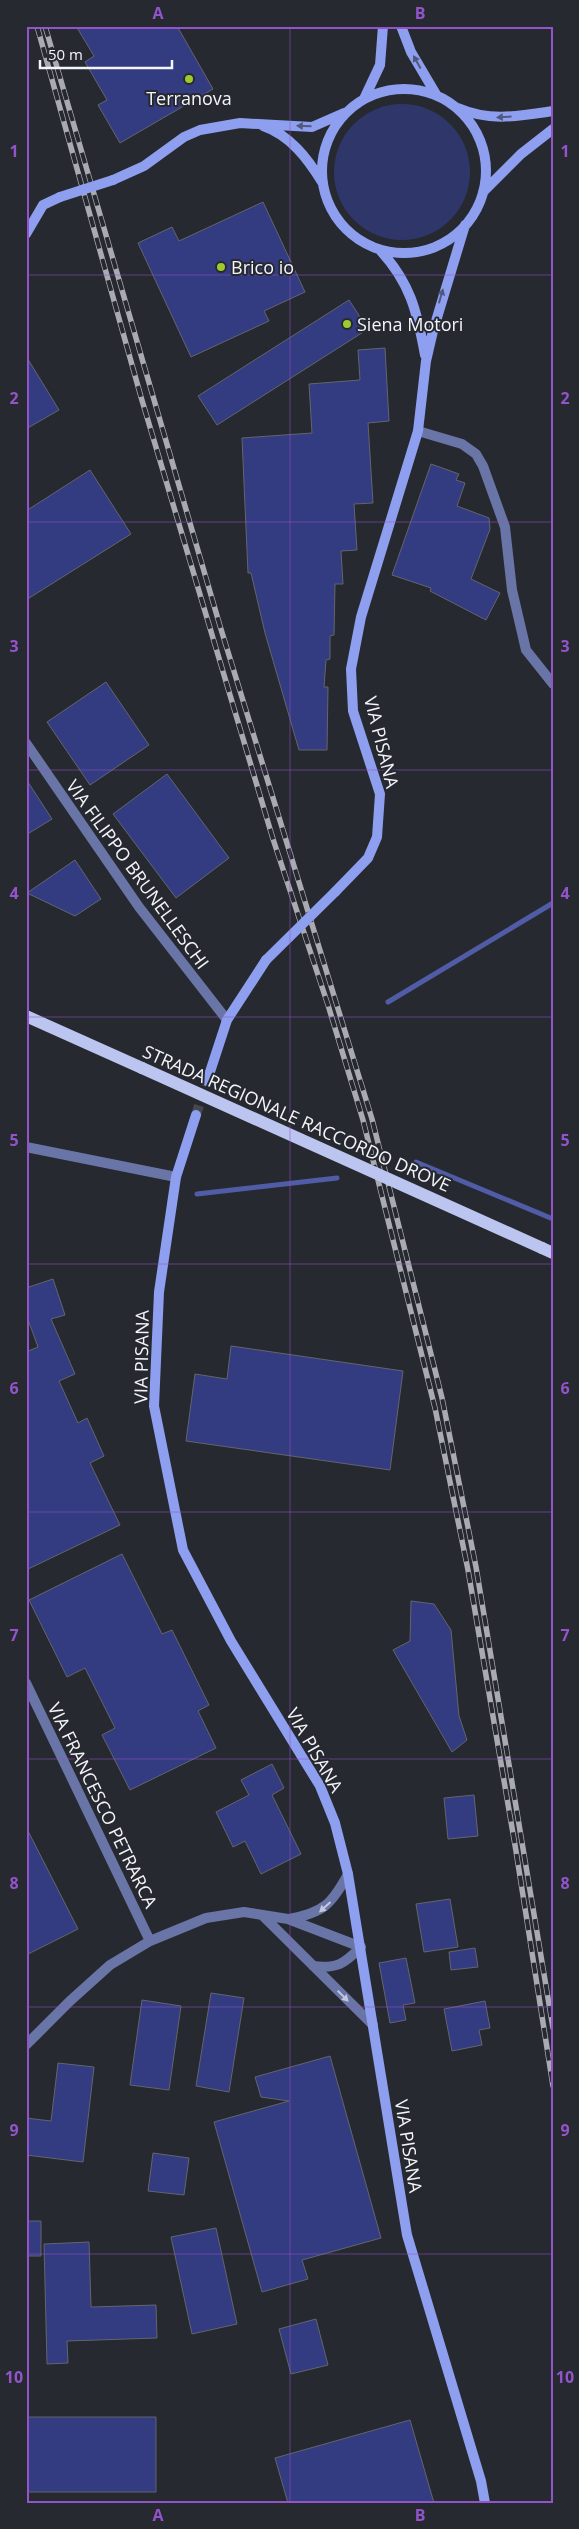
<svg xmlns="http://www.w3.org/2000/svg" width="579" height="2529" font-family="'Open Sans',sans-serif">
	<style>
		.green { fill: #2f376a }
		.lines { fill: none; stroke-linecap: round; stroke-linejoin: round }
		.stream { stroke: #505ca5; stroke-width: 5 }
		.building { fill: #333b81; stroke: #63656d }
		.secondary-tunnel { stroke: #46484e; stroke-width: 10; stroke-dasharray: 10 5; stroke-linecap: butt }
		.street { stroke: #6a75a7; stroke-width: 10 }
		.secondary { stroke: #8e9ff0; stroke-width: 10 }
		.primary { stroke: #bbc5ef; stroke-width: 12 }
		.rail-casing { stroke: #a9abb1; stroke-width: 5.5 }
		.rail { stroke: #272930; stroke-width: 4; stroke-dasharray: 11; stroke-linecap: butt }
		.secondary-bridge { stroke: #8e9ff0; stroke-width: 10 }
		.primary-bridge { stroke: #bbc5ef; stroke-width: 12 }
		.oneway { fill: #50587d }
		.oneway2 { fill: #c3c8dc }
		.grid { fill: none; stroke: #9354cb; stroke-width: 1; stroke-opacity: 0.55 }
		.poi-dot { fill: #9fca2d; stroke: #272930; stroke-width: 2 }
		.labels { text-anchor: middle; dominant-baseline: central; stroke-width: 4; stroke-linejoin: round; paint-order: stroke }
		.poi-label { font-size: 18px; fill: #f3f5f9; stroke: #272930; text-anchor: start }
		.street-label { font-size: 18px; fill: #f3f5f9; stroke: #272930 }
		.neatline { fill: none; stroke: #9354cb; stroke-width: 2 }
		.grid-label { font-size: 16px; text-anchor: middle; font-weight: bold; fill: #9354cb }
	</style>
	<rect width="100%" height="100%" fill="#272930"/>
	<path class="green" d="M334 172a68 68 0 1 1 136 0a68 68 0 1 1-136 0Z"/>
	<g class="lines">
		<path class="stream" d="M388 1002 553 903
			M416 1162 553 1219
			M197 1194 337 1178"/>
	</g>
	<path class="building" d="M76 26H177L213 89 120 143 98 105 107 100 85 62 94 56Z
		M263 202 305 292 264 311 269 321 191 357 138 243 172 227 179 241Z
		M349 300 368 329 217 425 198 396Z
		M385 348 389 421 368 423 373 503 354 504 357 550 341 551 343 584H335L334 635 330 636V659L326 660 324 687H328L327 750H299L265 633 251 573H248L242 438 312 433 309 384 360 380 358 350Z
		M26 356 59 410 26 429Z
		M431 464 459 474 456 480 465 483 457 506 489 518 490 529 471 579 500 593 486 620 430 591 431 588 392 575Z
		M90 470 131 534 26 600V511Z
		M106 682 149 745 90 785 47 722Z
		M167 774 229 858 176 898 113 814Z
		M26 779 52 819 26 835Z
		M75 860 101 899 75 916 27 893Z
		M53 1279 65 1315 51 1319 75 1374 59 1381 78 1423 87 1418 104 1456 90 1463 120 1525 26 1570V1352L38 1347 26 1314V1288Z
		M231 1346 403 1371 390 1470 186 1441 195 1374 227 1379Z
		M122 1554 162 1634 172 1630 209 1705 198 1711 216 1748 130 1790 102 1735 115 1728 85 1668 67 1677 29 1600Z
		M411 1601 434 1604 451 1630 459 1716 467 1740 452 1752 393 1650 410 1641Z
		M272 1764 284 1788 272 1795 301 1854 261 1874 245 1841 233 1847 216 1812 249 1795 241 1780Z
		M474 1795 478 1836 448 1839 444 1798Z
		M26 1827 78 1929 26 1955Z
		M450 1899 458 1947 424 1952 416 1904Z
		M475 1948 478 1967 451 1970 449 1952Z
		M406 1958 415 2003 403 2005 406 2020 390 2023 379 1963Z
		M211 1993 244 1998 229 2092 196 2086Z
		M142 2000 181 2006 169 2090 130 2085Z
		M485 2001 490 2028 479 2030 482 2045 452 2051 444 2009Z
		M330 2056 381 2238 302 2260 308 2279 262 2292 214 2122 289 2101 261 2097 255 2077Z
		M58 2063 94 2067 83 2162 26 2155V2118L51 2121Z
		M153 2153 189 2158 184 2195 148 2191Z
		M26 2221H41V2256H26Z
		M216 2228 237 2324 192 2334 171 2237Z
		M89 2242 91 2307 156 2305 157 2338 67 2341 68 2363 47 2364 44 2244Z
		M316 2319 328 2365 291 2374 279 2329Z
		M26 2417H156V2492H26Z
		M410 2420 434 2503H288L275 2458Z"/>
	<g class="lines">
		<path class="secondary-tunnel" d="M196 1115 207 1081"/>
		<path class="street" d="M418 431 462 444 476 454 483 466 505 527 512 590 526 650 553 684
			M26 743 139 907 227 1020
			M26 1147 176 1177
			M26 1683 150 1941
			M262 1915 373 2025
			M289 1919C323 1913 332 1904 348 1874
			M26 2045 70 2001 110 1965 150 1941 206 1918 244 1912 288 1919 361 1947C344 1964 337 1969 313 1966"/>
		<path class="secondary" d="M401 26 411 52 437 96
			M322 171a82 82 0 1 1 164 0a82 82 0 1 1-164 0Z
			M364 99 380 65 383 26
			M458 108C490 122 519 116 553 111
			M263 126C290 135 308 159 322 182
			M113 180 144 166 184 137 200 130 240 123 312 127 344 113
			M483 192 521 154 553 129
			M26 234 43 205 60 197
			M379 249C410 282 417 311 425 355
			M335 892 368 858 377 837 380 794 353 711 351 669 361 617 418 431 426 361 433 331 465 225
			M207 1081 227 1020 266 960
			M196 1115 176 1177 159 1292 154 1406 183 1550 231 1641 320 1786 335 1823 348 1874 407 2235 481 2481 485 2503"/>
		<path class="primary" d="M26 1016 142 1068
			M542 1248 553 1253"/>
		<defs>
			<path id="rail" d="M37 26 141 397 273 839 328 1005 363 1120 435 1408 468 1570 516 1851 553 2086
				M45 26 220 626 372 1119 442 1398 476 1567 553 2028"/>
		</defs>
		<use href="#rail" class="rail-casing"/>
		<use href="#rail" class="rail"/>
		<path class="secondary-bridge" d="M60 197 113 180
			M266 960 335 892"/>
		<path class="primary-bridge" d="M142 1068 542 1248"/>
	</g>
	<defs><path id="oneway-solid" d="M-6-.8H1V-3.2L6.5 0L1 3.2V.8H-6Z" transform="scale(1.25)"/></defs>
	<g class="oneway">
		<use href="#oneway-solid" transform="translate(417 62) rotate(-119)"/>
		<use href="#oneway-solid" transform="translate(504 117) rotate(177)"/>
		<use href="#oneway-solid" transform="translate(304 126) rotate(-179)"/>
		<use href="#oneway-solid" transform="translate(441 296) rotate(-74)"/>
	</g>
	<g class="oneway2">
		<use href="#oneway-solid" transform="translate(325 1907) rotate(138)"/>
		<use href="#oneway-solid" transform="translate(343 1996) rotate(45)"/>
	</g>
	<path class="grid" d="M290 26V2503M26 275H553M26 522H553M26 770H553M26 1017H553M26 1264H553M26 1512H553M26 1759H553M26 2007H553M26 2254H553"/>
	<g class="poi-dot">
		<circle cx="189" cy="79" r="5"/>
		<circle cx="221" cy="267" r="5"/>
		<circle cx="347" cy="324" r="5"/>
	</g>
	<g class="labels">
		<g class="poi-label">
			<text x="189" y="98" text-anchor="middle">Terranova</text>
			<text x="231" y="267">Brico io</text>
			<text x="357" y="324">Siena Motori</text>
		</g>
		<g class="street-label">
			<text transform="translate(382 742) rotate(76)">VIA PISANA</text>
			<text transform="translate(138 874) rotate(54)">VIA FILIPPO BRUNELLESCHI</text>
			<text transform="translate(297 1118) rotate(24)">STRADA REGIONALE RACCORDO DROVE</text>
			<text transform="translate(141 1357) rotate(-89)">VIA PISANA</text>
			<text transform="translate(315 1750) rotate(60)">VIA PISANA</text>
			<text transform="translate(103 1805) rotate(64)">VIA FRANCESCO PETRARCA</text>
			<text transform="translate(409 2146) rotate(81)">VIA PISANA</text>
		</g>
	</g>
	<rect width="579" height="2529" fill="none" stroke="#272930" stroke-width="55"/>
	<path d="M40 60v8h132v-8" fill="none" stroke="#f3f5f9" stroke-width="2.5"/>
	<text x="48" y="60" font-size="15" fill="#f3f5f9" stroke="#272930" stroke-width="4" paint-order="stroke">50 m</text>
	<rect x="28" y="28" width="524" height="2474" class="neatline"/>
	<g class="grid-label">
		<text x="158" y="19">A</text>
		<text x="420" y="19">B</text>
		<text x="14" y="157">1</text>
		<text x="565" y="157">1</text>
		<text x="14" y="404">2</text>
		<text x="565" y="404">2</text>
		<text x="14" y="652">3</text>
		<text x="565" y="652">3</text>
		<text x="14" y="899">4</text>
		<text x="565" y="899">4</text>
		<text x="14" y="1146">5</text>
		<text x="565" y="1146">5</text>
		<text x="14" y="1394">6</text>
		<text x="565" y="1394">6</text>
		<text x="14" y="1641">7</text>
		<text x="565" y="1641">7</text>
		<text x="14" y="1889">8</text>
		<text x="565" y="1889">8</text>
		<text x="14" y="2136">9</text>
		<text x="565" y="2136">9</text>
		<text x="14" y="2383">10</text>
		<text x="565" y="2383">10</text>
		<text x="158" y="2521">A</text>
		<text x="420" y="2521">B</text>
	</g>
</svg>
